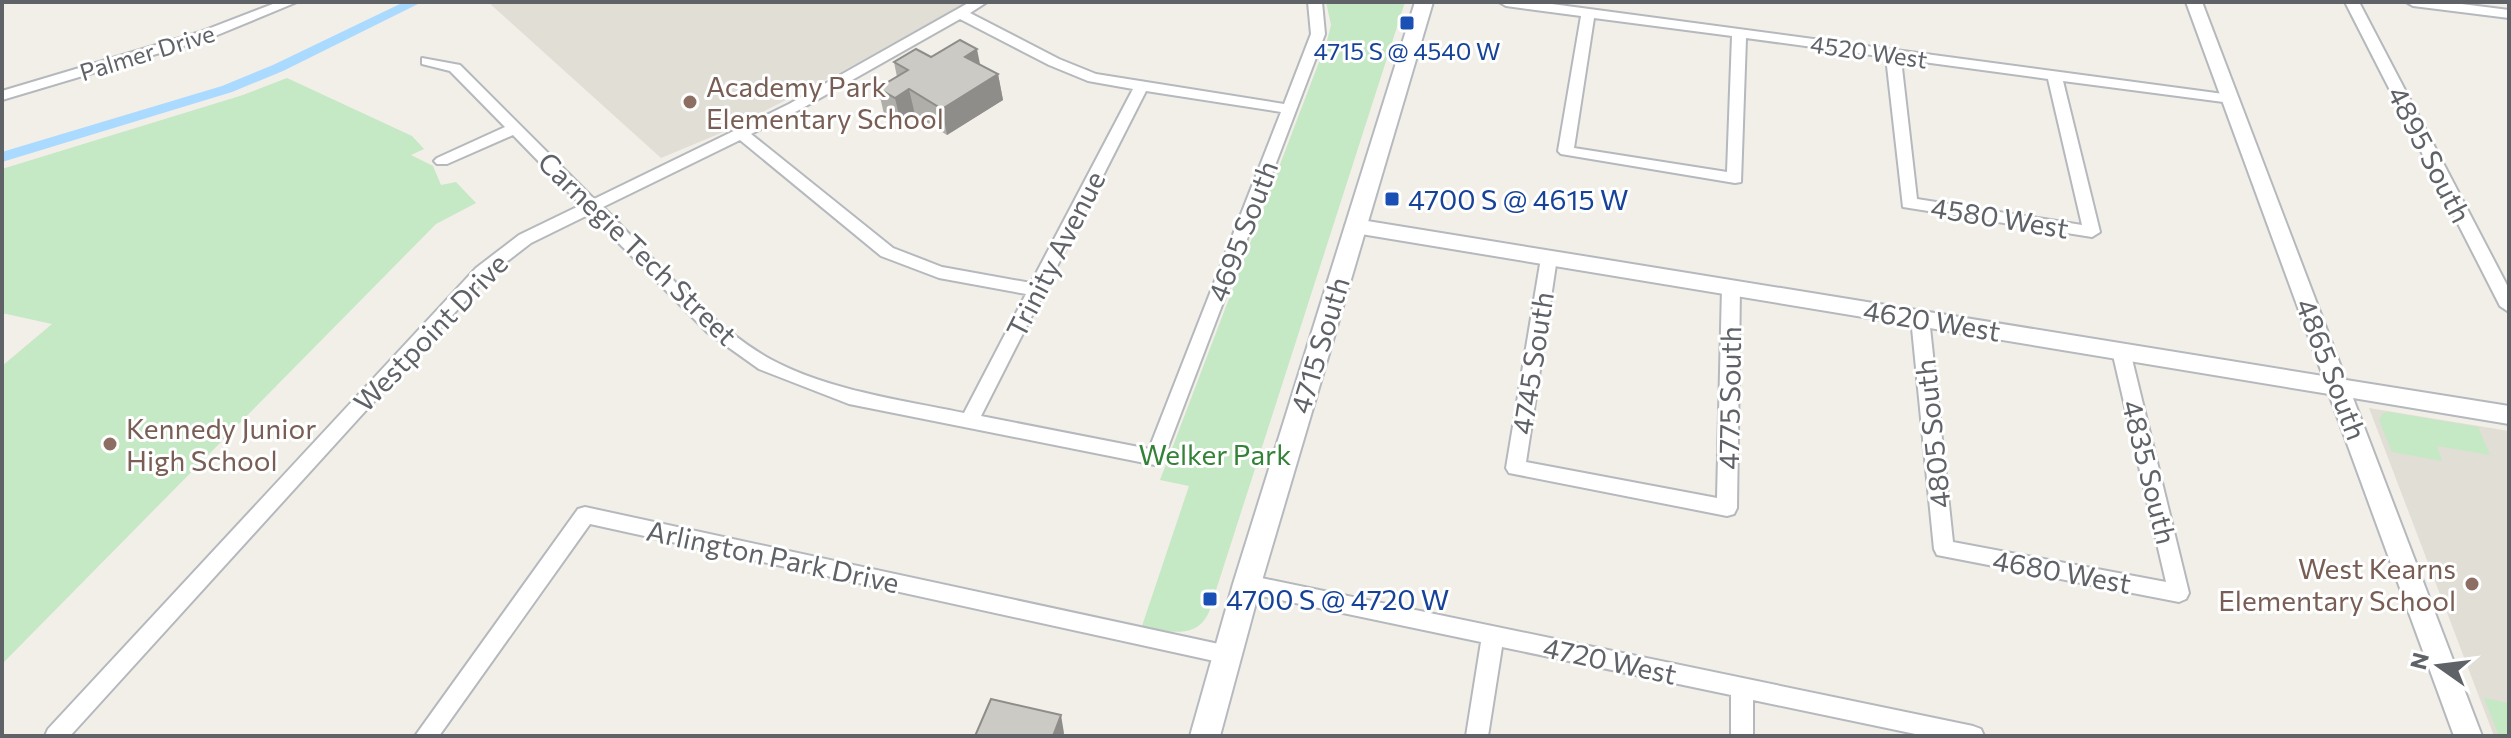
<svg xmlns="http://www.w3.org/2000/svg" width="2511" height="738" font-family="Commissioner,sans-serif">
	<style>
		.education { fill: #e1ded6 }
		.green { fill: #c5e8c5 }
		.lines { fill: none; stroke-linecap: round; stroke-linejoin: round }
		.canal { fill: #aadaff; fill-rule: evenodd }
		.minor-casing { stroke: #b5b8bc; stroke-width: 4 }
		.tertiary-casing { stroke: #b5b8bc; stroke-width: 4 }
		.secondary-casing { stroke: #b6babf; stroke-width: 4 }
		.minor { fill: #fff; fill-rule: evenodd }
		.tertiary { fill: #fff; fill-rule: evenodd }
		.secondary { fill: #fff; fill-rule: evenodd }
		.wall { fill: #afaea9 }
		.shaded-wall { fill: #8f8d8a }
		.building { fill: #cccac5; stroke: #8f8d8a; stroke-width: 2 }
		.transit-dot { fill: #1a4fb4; stroke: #fff; stroke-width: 3 }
		.education-dot { fill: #8d6e63; stroke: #fff; stroke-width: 3 }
		.labels { text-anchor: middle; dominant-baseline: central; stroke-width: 6; stroke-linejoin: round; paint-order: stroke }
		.far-transit-label { font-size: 24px; fill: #164399; stroke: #fff }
		.far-street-label { font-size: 24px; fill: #5f6368; stroke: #fff }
		.education-label { font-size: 28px; fill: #785e54; stroke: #fff; text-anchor: start }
		.street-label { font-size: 28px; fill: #5f6368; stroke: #fff }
		.transit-label { font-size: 28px; fill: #164399; stroke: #fff; text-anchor: start }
		.park-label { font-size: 28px; fill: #348238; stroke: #fff }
	</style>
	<rect width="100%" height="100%" fill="#f1efe8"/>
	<path class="education" d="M488 2H967L841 72 721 133 661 158Z
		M2369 408 2509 431V736H2494Z"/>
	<path class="green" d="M1326 2H1405L1209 612C1196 641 1167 631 1142 626L1189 486 1160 480 1327 41 1331 25Z
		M287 78 412 136 424 149 411 155 433 166 441 185 456 182 476 203 436 224 2 664V366L52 324 2 313V169L243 95Z
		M2389 412 2478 427 2490 455 2437 446 2442 461 2392 452 2379 420 2383 413Z
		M2484 698 2509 703V736H2499Z"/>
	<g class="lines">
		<path class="canal" d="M404 2H422L283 71 232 92 2 162V152L222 86 273 65Z"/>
		<defs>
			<path id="minor" d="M278 2H297L210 38 2 100V91L200 32Z
				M970 2H987L970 13 1059 59 1096 74 1284 104 1311 34 1308 2H1322L1325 34 1162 463 1155 465 849 404 759 369 707 332 590 214 531 243 488 276 70 736H45L48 729 476 268 519 235 581 205 513 135 447 164H437L434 161 437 158 505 127 450 71 422 64V58L460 65 594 199 789 104ZM960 19 1049 65 1088 81 1133 89 1031 283 942 267 893 248 751 134 799 110ZM1146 91 1281 112 1149 449 981 416ZM740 140 881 256 939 278 1026 294 964 413C901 400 827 390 770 359 705 322 655 259 603 207Z
				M1499 2H1537L2231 95 2238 99 2231 103 2063 81 2100 232 2092 237 1903 207 1886 57 1746 38 1741 182 1735 183 1561 154 1558 151 1581 16 1506 6ZM1594 18 1732 36 1727 172 1574 148ZM1901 59 2048 79 2082 225 1917 199Z
				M2345 2H2359L2509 289V312L2500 306Z
				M2406 2H2446L2509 10V18L2413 6Z
				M1549 252 1557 258 1526 462 1717 498 1722 287 1731 281 1740 287 1737 508 1734 514 1727 516 1509 473 1506 468 1541 258Z
				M1920 312 1929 318 1953 542 2166 582 2112 351 2121 345 2130 351 2189 593 2186 599 2179 602 1937 555 1934 549 1911 318Z
				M585 507 1228 646 1236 648 1239 655 1236 662 1228 664 590 524 439 736H415L578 509Z
				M1247 575 1973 726 1981 729 1984 736H1925L1753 700V736H1731V695L1502 647 1488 736H1466L1481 642 1247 593 1240 590 1237 584 1240 578Z"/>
			<path id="tertiary" d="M2186 2H2202L2346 380 2509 406V424L2353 398 2482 736H2454L2329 394 1355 233 1345 226 1355 219 2323 376Z"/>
			<path id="secondary" d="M1415 2H1433L1261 584 1220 736H1190L1233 584Z"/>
		</defs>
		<use href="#minor" class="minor-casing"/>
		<use href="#tertiary" class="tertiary-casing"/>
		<use href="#secondary" class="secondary-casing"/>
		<use href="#minor" class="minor"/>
		<use href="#tertiary" class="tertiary"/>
		<use href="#secondary" class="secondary"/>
	</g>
	<path class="wall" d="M931 57 980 65 998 74 1003 100 947 135 915 115 901 124 884 114 878 88 897 77 894 62Z"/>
	<path class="shaded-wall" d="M977 49 982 74 965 57Z
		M998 74 1003 100 947 135 942 109Z
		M909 89 915 115 901 124 895 98Z
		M1061 715 1064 733 1063 736H1053Z"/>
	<path class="building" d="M960 40 977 49 965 57 998 74 942 109 909 89 895 98 878 88 908 70 894 62 916 49 931 57Z
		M991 699 1061 715 1053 736H975Z"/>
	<g class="transit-dot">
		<rect x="1399" y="15" width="16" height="16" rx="4"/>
		<rect x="1384" y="191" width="16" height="16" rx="4"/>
		<rect x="1202" y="591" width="16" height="16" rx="4"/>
	</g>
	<g class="education-dot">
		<circle cx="690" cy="102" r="8"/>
		<circle cx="110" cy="444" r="8"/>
		<circle cx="2472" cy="584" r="8"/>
	</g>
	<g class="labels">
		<g class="far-transit-label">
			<text x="1407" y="50">4715 S @ 4540 W</text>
		</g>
		<g class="far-street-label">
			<text transform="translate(1869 51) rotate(8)">4520 West</text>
			<text transform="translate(147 52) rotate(-17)">Palmer Drive</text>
		</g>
		<g class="education-label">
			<text x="706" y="86">Academy Park<tspan x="706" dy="32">Elementary School</tspan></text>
			<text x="126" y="428">Kennedy Junior<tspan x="126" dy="32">High School</tspan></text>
			<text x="2456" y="568" text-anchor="end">West Kearns<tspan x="2456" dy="32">Elementary School</tspan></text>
		</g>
		<g class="street-label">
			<text transform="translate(2430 154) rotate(63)">4895 South</text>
			<text transform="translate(2000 217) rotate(9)">4580 West</text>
			<text transform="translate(1242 231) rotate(-69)">4695 South</text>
			<text transform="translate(638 248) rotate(44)">Carnegie Tech Street</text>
			<text transform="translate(1055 254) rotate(-63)">Trinity Avenue</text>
			<text transform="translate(1932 320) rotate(9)">4620 West</text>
			<text transform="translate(430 332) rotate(-46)">Westpoint Drive</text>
			<text transform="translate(1319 345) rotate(-73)">4715 South</text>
			<text transform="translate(1532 363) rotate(-81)">4745 South</text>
			<text transform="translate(2332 369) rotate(69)">4865 South</text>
			<text transform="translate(1729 398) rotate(-89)">4775 South</text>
			<text transform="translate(1932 434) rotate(-96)">4805 South</text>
			<text transform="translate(2150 472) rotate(76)">4835 South</text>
			<text transform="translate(773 556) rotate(12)">Arlington Park Drive</text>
			<text transform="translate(2062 571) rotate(10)">4680 West</text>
			<text transform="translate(1610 660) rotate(12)">4720 West</text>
		</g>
		<g class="transit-label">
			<text x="1408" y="199">4700 S @ 4615 W</text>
			<text x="1226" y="599">4700 S @ 4720 W</text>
		</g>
		<g class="park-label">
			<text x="1215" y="454">Welker Park</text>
		</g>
	</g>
	<rect width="2511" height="738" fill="none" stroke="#5f6368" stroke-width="8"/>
	<g transform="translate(2439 666) rotate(284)" stroke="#ffffff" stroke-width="6" paint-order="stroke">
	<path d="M0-6L14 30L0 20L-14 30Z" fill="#5f6368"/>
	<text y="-12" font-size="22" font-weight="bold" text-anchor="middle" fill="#5f6368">N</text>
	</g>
</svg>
